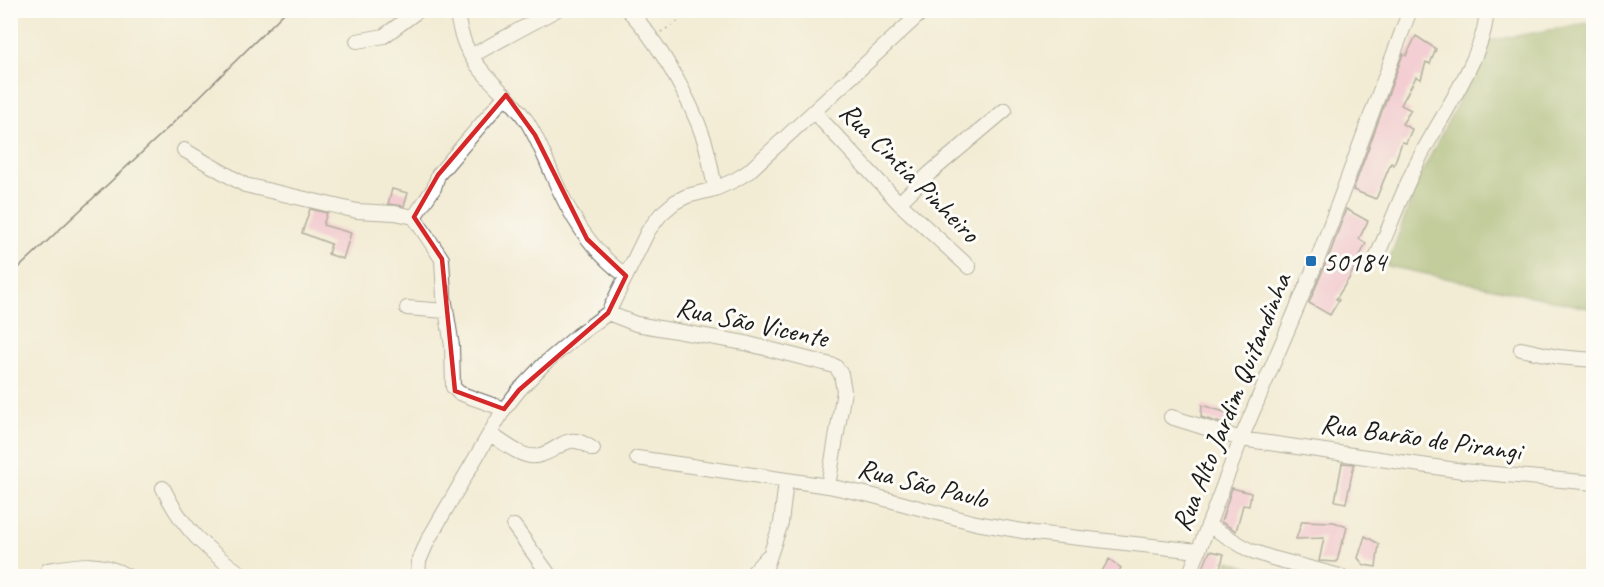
<svg xmlns="http://www.w3.org/2000/svg" width="1604" height="587" font-family="Caveat,sans-serif">
	<style>
		.forest { fill: #8aa658; stroke: #53613a; stroke-width: 1.5 }
		.building { fill: #f3a6ce }
		.lines { fill: none; stroke-linecap: round; stroke-linejoin: round }
		.minor-casing { stroke: #67655d; stroke-width: 16 }
		.path { stroke: #67655d; stroke-width: 2; stroke-dasharray: 1.5 4.5; stroke-linecap: butt }
		.minor { stroke: #fff; stroke-width: 14 }
		.tram { stroke: #1c1c1c; stroke-width: 1.5 }
		.marked { fill: none; stroke: #d62828; stroke-width: 4.5; stroke-linejoin: round }
		.poi-dot { fill: #1f6fb2; stroke: #fdfcf7; stroke-width: 2 }
		.labels { text-anchor: middle; dominant-baseline: central; stroke-width: 6; stroke-linejoin: round; paint-order: stroke }
		.street-label { font-size: 28px; fill: #1c1c1c; stroke: #fdfcf7 }
		.poi-label { font-size: 28px; fill: #1c1c1c; stroke: #fdfcf7; text-anchor: start }
	</style>
	<rect width="100%" height="100%" fill="#fdfcf7"/>
	<filter id="ink" filterUnits="userSpaceOnUse"><feTurbulence type="fractalNoise" baseFrequency=".0167" numOctaves="2"/><feDisplacementMap in="SourceGraphic" scale="12" xChannelSelector="R" yChannelSelector="G"/><feConvolveMatrix kernelMatrix="1 2 1 2 8 2 1 2 1" color-interpolation-filters="sRGB"/></filter>
	<filter id="wash" filterUnits="userSpaceOnUse"><feTurbulence type="fractalNoise" baseFrequency=".008" numOctaves="4" result="noise"/><feDisplacementMap in="SourceGraphic" scale="24" xChannelSelector="R" yChannelSelector="G"/><feGaussianBlur stdDeviation="1.35" result="paint"/><feColorMatrix in="noise" values="0 0 0 0 0 0 0 0 0 0 0 0 0 0 0 0 0 1.4 0 .05"/><feComposite in="paint" operator="in"/></filter>
	<g filter="url(#wash)">
		<rect width="100%" height="100%" fill="#f3ecd6"/>
		<path class="forest" d="M1593 22V309L1387 266 1419 178 1489 41Z
			M1228 561 1246 567 1311 576H1224Z"/>
		<g id="blocks">
			<path class="building" d="M1416 36 1436 49 1430 64 1426 62 1421 79 1416 77 1401 105 1411 110 1402 124 1412 129 1406 143 1402 142 1394 165 1391 163 1376 199 1353 190 1403 54 1406 56Z
				M392 189 408 193 404 206 388 204Z
				M310 209 327 213 323 225 351 233 343 259 328 254 331 244 302 233Z
				M1346 209 1368 221 1359 239 1366 243 1350 277 1336 299 1339 300 1330 315 1309 303 1332 248Z
				M1202 405 1234 415 1230 426 1201 417Z
				M1342 463 1354 464 1346 503 1335 501Z
				M1232 488 1251 493 1249 506 1243 505 1236 531 1221 522Z
				M1302 521 1334 522 1347 527 1343 543 1342 541 1337 562 1319 561 1324 538 1296 539Z
				M1365 536 1379 544 1376 567 1364 565 1358 558Z
				M1210 551 1224 554 1218 575 1203 568Z
				M1109 559 1121 568 1116 576H1099Z"/>
		</g>
	</g>
	<g filter="url(#ink)">
		<use href="#blocks" fill-opacity="0" stroke="#67655d" stroke-width="1.5"/>
		<g class="lines">
			<defs>
				<path id="minor" d="M456 10C459 25 462 41 470 54 484 79 510 96 526 120 537 137 544 155 552 174 569 214 590 250 626 276
					M628 10C658 40 690 99 704 139 709 155 712 172 715 189
					M357 41 384 36 419 10
					M471 56 556 10
					M814 112 899 203 969 267
					M184 150 245 185 357 211 395 213 414 217 442 259 444 297 452 346 453 387 459 393 504 409
					M899 203 930 173 1005 110
					M414 217 434 188 438 175 506 95
					M1377 256C1391 224 1403 190 1419 159 1437 123 1489 49 1486 10
					M407 308 446 311
					M608 313 636 324 745 343 835 366 841 374 844 391 828 486
					M1521 349 1558 357 1594 360
					M1171 417 1241 439 1463 471 1594 483
					M490 434C502 441 522 459 537 456 562 451 565 429 593 449
					M637 458 828 486 870 495 976 523 1034 533 1198 551
					M163 488C184 531 206 549 244 576
					M1208 525 1249 550 1272 558 1340 576
					M514 526 550 576
					M48 570C76 565 102 560 127 576
					M418 576 419 561 428 540 504 409 519 390 544 364 577 336 608 313 648 231 661 214 675 202 687 196 715 189 735 180 748 172 924 10
					M750 576 767 557
					M763 576 781 523 786 481
					M1189 576 1241 439 1317 261 1410 10"/>
			</defs>
			<use href="#minor" class="minor-casing"/>
			<path class="path" d="M889 10 896 17
				M661 32 677 22 686 10"/>
			<use href="#minor" class="minor"/>
			<path class="tram" d="M10 276 170 126 287 10"/>
		</g>
	</g>
	<path d="M0 0H1604V587H0ZM506 95 535 135 587 239 626 276 608 313 519 390 504 409 455 391 442 259 414 217 438 175Z" fill="#f3ecd6" fill-opacity=".55" fill-rule="evenodd"/>
	<path class="marked" d="M506 95 535 135 587 239 626 276 608 313 519 390 504 409 455 391 442 259 414 217 438 175Z"/>
	<rect class="poi-dot" x="1305" y="255" width="12" height="12" rx="3"/>
	<g class="labels">
		<g class="street-label">
			<text transform="translate(910 172) rotate(45)">Rua Cintia Pinheiro</text>
			<text transform="translate(752 322) rotate(12)">Rua São Vicente</text>
			<text transform="translate(1231 402) rotate(-68)">Rua Alto Jardim Quitandinha</text>
			<text transform="translate(1421 437) rotate(8)">Rua Barão de Pirangi</text>
			<text transform="translate(923 483) rotate(14)">Rua São Paulo</text>
		</g>
		<g class="poi-label">
			<text x="1323" y="261">50184</text>
		</g>
	</g>
	<rect width="1604" height="587" fill="none" stroke="#fdfcf7" stroke-width="36"/>
</svg>
